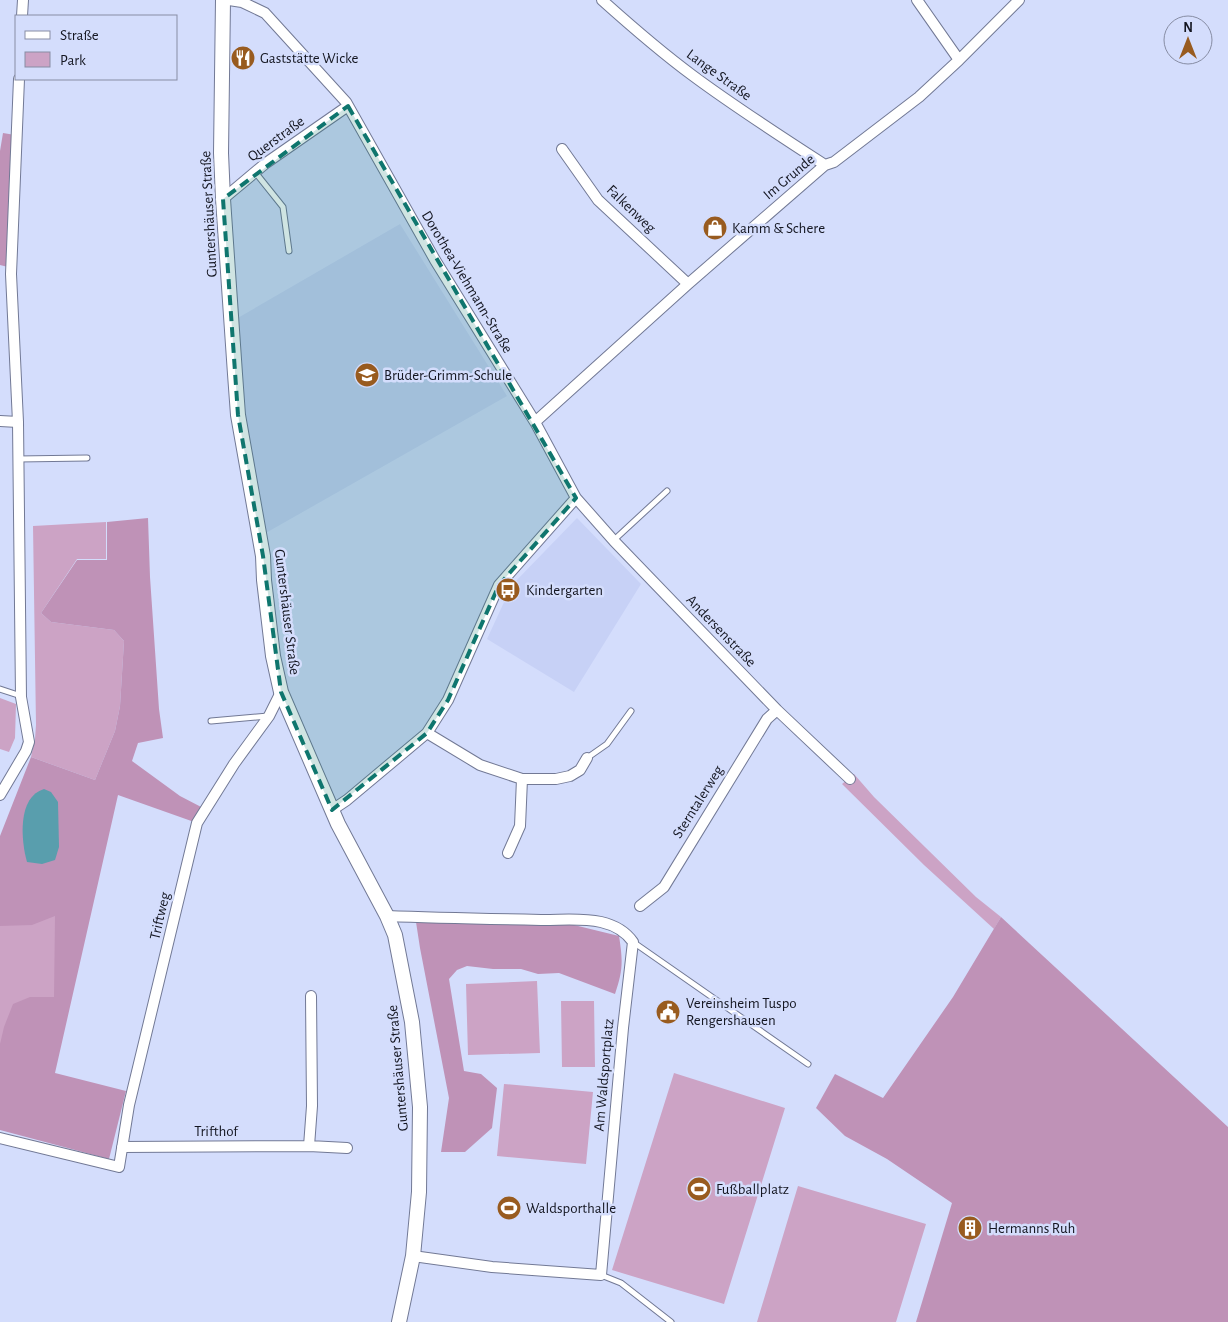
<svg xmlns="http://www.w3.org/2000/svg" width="1228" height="1322" font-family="'Alegreya Sans',sans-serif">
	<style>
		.built { fill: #c7d1f6 }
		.green { fill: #cca3c5 }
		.forest { fill: #bf92b7 }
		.water { fill: #599ead }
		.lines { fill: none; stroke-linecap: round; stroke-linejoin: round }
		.service-casing { stroke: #727995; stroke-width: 7 }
		.minor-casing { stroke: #727995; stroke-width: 12 }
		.tertiary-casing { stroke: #727995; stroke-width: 16 }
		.service { stroke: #fff; stroke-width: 5 }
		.minor { stroke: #fff; stroke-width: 10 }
		.tertiary { stroke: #fff; stroke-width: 14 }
		.marked { fill: #0f766e; fill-opacity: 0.2; stroke: #0f766e; stroke-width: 4; stroke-dasharray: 10 6; stroke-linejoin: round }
		.labels { text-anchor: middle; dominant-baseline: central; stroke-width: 5; stroke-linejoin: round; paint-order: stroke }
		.poi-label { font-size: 15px; fill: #141621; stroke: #d4ddfc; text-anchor: start }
		.street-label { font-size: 15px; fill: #141621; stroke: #d4ddfc }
	</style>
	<rect width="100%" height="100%" fill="#d4ddfc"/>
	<path class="built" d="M400 224 507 396 264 534 243 413 236 319Z
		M577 518 641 584 574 692 487 639 512 585Z"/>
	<path class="green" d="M106 522V559H77L41 613 51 622 114 630 124 641 120 706 115 731 95 780 31 757 35 739 36 725 33 526Z
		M0 698 16 704 15 738 9 752 0 749Z
		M854 774 874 797 976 897 1001 917 994 929 924 865 842 784Z
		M0 855 95 881 52 1074 0 1124Z
		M537 981 540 1053 468 1055 466 984Z
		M561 1001H594L595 1067H562Z
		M674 1073 785 1108 724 1304 612 1270Z
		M504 1084 593 1092 586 1164 497 1156Z
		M798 1186 926 1224 896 1322H757Z"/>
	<path class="forest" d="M3 133 15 135 8 267 0 265V151Z
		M148 518 150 577 159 709 163 738 138 743 132 761 180 796 205 809 197 823 118 795 55 1073 126 1091 109 1159 0 1130V1044L4 1027 13 1004 30 997H54L55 916 32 925 0 926V836L31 757 95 780 115 731 120 706 124 641 114 630 51 622 41 613 77 560H107V522Z
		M1001 917 1228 1127V1322H916L952 1203 887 1159 845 1136 816 1108 835 1074 883 1098 953 997Z
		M416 922 574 925 619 936C623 961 623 971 615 994L559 973 538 974 521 969H493L467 966 457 970 449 979 464 1071 481 1074 497 1088 492 1128 465 1152H441L449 1098 420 948Z"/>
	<path class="water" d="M44 789 51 792 58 802 59 847 55 860 42 864 27 862C21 841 17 797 44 789Z"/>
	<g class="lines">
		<defs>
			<path id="service" d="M255 172 283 207 289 251
				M18 459 87 458
				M614 540 667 491
				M0 689 21 696
				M211 721 268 716
				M587 758 607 744 631 711
				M633 942 808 1064
				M601 1275 621 1283 671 1322"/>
			<path id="minor" d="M229 0 242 2 265 13 346 102 435 260 535 422 576 498 614 541 777 710 850 779
				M602 0C631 26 661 52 692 75 735 107 780 136 825 165
				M917 0 959 60
				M22 16 23 0
				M562 149 598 200 688 284
				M223 199 266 163 348 106
				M0 421 18 422
				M535 422 688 284 825 165 834 162 919 97 959 60 1019 0
				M427 733 480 765 522 779H556L570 776 580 770 587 758
				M0 795 26 751 29 742 21 697 18 422 11 274 19 79
				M332 810 347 800 427 733 448 700 499 585 576 498
				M508 853 520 826 522 779
				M640 906 664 887 767 719 777 710
				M387 916C439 918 492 919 544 920 563 920 582 918 601 922 614 925 626 932 633 942L623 1028 601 1275 492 1267 413 1256
				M0 1138 119 1167 129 1105 197 823 234 764 269 716 281 692
				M309 1146 312 1106 311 996
				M122 1147 309 1146 347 1148"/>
			<path id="tertiary" d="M223 0 221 153 223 199 235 374 238 415 263 556 264 580 273 656 281 692 338 824 387 916 395 935 412 1022 420 1107 419 1192 413 1256 399 1322"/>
		</defs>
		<use href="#service" class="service-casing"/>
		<use href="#minor" class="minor-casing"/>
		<use href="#tertiary" class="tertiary-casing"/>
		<use href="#service" class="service"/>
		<use href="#minor" class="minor"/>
		<use href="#tertiary" class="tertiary"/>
	</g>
	<path class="marked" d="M348 106 576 498 499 585 448 700 427 733 332 810 281 692 263 556 238 415 223 199Z"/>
	<defs>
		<symbol id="restaurant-disc" viewBox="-11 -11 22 22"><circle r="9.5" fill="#985b1f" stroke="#d4ddfc"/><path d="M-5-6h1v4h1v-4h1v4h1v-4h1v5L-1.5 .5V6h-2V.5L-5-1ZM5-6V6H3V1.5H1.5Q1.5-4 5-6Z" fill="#fff"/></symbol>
		<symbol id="shop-disc" viewBox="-11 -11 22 22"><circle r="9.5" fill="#985b1f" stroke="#d4ddfc"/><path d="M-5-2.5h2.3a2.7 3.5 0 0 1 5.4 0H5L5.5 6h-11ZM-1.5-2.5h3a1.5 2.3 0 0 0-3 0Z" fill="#fff"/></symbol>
		<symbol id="school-disc" viewBox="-11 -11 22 22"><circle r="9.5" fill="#985b1f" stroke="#d4ddfc"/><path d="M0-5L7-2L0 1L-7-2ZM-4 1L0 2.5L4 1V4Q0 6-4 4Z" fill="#fff"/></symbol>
		<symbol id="bus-disc" viewBox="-11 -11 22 22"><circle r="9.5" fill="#985b1f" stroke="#d4ddfc"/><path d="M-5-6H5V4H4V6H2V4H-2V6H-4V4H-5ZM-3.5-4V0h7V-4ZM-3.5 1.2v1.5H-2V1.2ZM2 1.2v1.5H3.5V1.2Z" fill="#fff"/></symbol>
		<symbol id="civic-disc" viewBox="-11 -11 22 22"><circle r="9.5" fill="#985b1f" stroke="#d4ddfc"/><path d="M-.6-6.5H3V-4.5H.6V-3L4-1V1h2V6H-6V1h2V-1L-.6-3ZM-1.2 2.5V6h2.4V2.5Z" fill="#fff"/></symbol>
		<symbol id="stadium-disc" viewBox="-11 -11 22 22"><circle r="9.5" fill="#985b1f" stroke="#d4ddfc"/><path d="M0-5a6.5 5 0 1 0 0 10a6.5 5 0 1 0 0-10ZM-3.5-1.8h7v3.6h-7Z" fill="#fff"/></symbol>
		<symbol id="building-disc" viewBox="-11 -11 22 22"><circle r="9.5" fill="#985b1f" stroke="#d4ddfc"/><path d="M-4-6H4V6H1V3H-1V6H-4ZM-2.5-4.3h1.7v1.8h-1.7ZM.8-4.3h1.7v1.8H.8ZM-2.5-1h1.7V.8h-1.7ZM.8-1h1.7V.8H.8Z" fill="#fff"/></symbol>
	</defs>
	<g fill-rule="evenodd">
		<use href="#restaurant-disc" x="229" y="44" width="28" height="28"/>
		<use href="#shop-disc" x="701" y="214" width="28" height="28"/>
		<use href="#school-disc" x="353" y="361" width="28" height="28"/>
		<use href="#bus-disc" x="494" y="576" width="28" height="28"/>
		<use href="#civic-disc" x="654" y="998" width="28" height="28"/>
		<use href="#stadium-disc" x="685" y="1175" width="28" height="28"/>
		<use href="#stadium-disc" x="495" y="1194" width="28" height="28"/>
		<use href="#building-disc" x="956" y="1214" width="28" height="28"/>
	</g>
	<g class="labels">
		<g class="poi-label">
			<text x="260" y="58">Gaststätte Wicke</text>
			<text x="732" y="228">Kamm &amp; Schere</text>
			<text x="384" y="375">Brüder-Grimm-Schule</text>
			<text x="526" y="590">Kindergarten</text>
			<text x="686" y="1003">Vereinsheim Tuspo<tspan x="686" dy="17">Rengershausen</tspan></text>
			<text x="716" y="1189">Fußballplatz</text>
			<text x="526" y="1208">Waldsporthalle</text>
			<text x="988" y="1228">Hermanns Ruh</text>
		</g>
		<g class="street-label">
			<text transform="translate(719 75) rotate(36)">Lange Straße</text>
			<text transform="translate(276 139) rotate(-36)">Querstraße</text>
			<text transform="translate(789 177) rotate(-40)">Im Grunde</text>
			<text transform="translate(631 209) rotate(44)">Falkenweg</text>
			<text transform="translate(209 214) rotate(-93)">Guntershäuser Straße</text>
			<text transform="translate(467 282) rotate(59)">Dorothea-Viehmann-Straße</text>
			<text transform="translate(287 612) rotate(83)">Guntershäuser Straße</text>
			<text transform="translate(721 631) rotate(46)">Andersenstraße</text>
			<text transform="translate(698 802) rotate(-58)">Sterntalerweg</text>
			<text transform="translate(160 916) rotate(-77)">Triftweg</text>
			<text transform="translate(398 1068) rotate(-95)">Guntershäuser Straße</text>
			<text transform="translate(604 1075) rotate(-85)">Am Waldsportplatz</text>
			<text x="216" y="1131">Trifthof</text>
		</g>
	</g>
	<rect x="15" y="15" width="162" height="65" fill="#d4ddfc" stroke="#878da4"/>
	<rect x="25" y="31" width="25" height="8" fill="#ffffff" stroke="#878da4"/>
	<text x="60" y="40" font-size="15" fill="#141621">Straße</text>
	<rect x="25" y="52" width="25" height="15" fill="#cca3c5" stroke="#878da4"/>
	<text x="60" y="65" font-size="15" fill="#141621">Park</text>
	<g transform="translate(1188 40)"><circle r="24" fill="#d4ddfc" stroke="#878da4"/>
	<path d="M0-4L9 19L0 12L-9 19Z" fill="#985b1f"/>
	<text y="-8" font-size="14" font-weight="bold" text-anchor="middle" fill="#141621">N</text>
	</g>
</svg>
